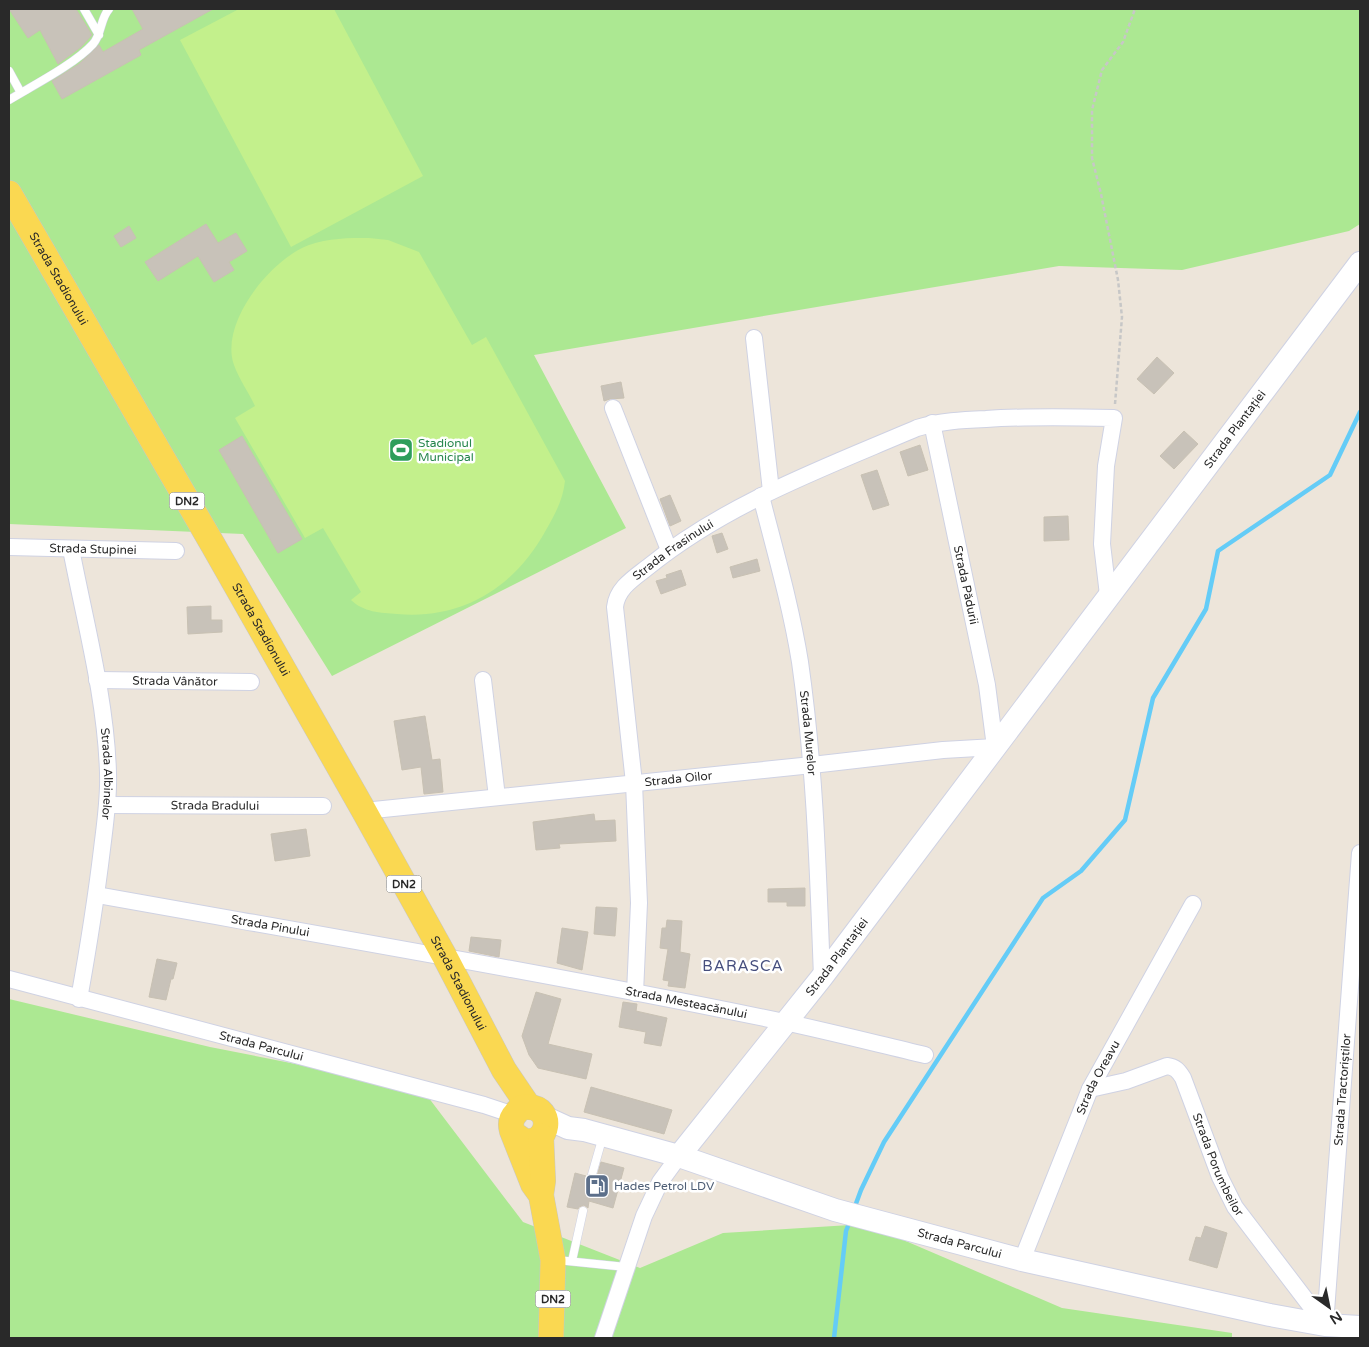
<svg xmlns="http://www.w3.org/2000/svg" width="1369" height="1347" font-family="'Varela Round',sans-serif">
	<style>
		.green { fill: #ace892 }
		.pitch { fill: #c3f08c }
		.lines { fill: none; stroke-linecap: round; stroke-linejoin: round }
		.stream { stroke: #64ccf7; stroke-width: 4.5 }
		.building { fill: #c8c2b9; stroke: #c8c1b3 }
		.lane-casing { stroke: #cfd2e3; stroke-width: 9 }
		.street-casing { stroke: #cfd2e3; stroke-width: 18 }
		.secondary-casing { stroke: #cfd2e3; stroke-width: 24 }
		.primary-casing { stroke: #c7c7c7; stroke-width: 26 }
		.path { stroke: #c7c7c7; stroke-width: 2.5; stroke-dasharray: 4 2.5; stroke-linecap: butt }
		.lane { stroke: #fff; stroke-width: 8 }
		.street { stroke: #fff; stroke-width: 16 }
		.secondary { stroke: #fff; stroke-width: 22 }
		.primary { stroke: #fad851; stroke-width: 25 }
		.labels { text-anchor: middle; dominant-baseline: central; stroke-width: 5; stroke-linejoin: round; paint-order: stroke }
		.shield { fill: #fff; stroke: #696969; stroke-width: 1 }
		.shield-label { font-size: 11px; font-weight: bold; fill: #292929 }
		.street-label { font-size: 12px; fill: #292929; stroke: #fff }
		.leisure-label { font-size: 12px; fill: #27864d; stroke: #fff; text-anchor: start }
		.service-label { font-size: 12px; fill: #4e5e75; stroke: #fff; text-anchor: start }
		.quarter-label { font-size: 15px; letter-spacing: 1px; fill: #464e7d; stroke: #fff }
	</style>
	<rect width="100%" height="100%" fill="#ede5da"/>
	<path class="green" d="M9 9H1360V224L1349 231 1182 270 1059 266 534 355 626 528 332 676 243 534 9 524Z
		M9 999 210 1047 422 1089 523 1222 640 1268 723 1233 866 1224 1062 1308 1232 1333V1338H9Z"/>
	<path class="pitch" d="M239 9H334L423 176 291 247 180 40Z
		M369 238 388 240 419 252 472 345 486 337 565 481C563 500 555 514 546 530 515 587 463 620 397 614 381 613 363 612 351 600L361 592 323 528 305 538 235 418 255 406C249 393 239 379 234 365 219 323 271 259 309 245 328 238 349 238 369 238Z"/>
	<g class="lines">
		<path class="stream" d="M854 1209 861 1190 884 1142 1043 898 1081 871 1125 820 1153 698 1206 609 1218 551 1330 475 1360 412
			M834 1338 846 1231 850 1221"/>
	</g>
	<path class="building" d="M9 9H76L92 35 81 47 58 64 40 30 28 38Z
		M132 9H213L139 50 141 55 62 99 52 81 79 64 99 45 103 52 143 29Z
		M206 224 218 243 236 233 247 251 229 262 234 270 214 282 198 256 158 281 145 262Z
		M129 226 136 238 121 247 114 236Z
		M1157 357 1174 373 1154 394 1137 379Z
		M621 382 624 398 610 399 604 401 601 386Z
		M1184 431 1198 444 1174 469 1160 456Z
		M242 436 302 539 278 553 219 450Z
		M920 445 928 470 908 476 900 452Z
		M877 470 889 505 873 510 861 475Z
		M670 495 681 521 670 526 660 499Z
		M1068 516 1069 540 1044 541V517Z
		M722 533 728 549 717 553 712 536Z
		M757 559 760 571 733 578 730 567Z
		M681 570 686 585 661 594 656 581 667 578 666 575Z
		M211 606V620H222V632L188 634 187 607Z
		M425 716 432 760 440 759 443 792 424 794 421 767 402 770 394 721Z
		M594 814 595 821 615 820 616 841 559 844 560 848 536 850 533 822Z
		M306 829 310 856 275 861 271 834Z
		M805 888V906H787V902H768V889Z
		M596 907 617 908 615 936 594 934Z
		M667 920 682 921 680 952 690 954 685 988 668 986 669 981 663 980 668 949 660 948 662 928H666Z
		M562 928 588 932 582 970 557 963Z
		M471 937 501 940 499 957 469 951Z
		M157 959 177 963 173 979H171L166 1000 149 997Z
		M536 992 561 999 548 1044 592 1054 586 1079 538 1068 529 1055 522 1036Z
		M623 1002 637 1004 636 1011 667 1018 661 1046 644 1043 646 1032 619 1027Z
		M591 1087 672 1110 664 1134 584 1112Z
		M601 1162 624 1168 613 1208 589 1201 588 1208 584 1205 579 1207 578 1209 567 1207 575 1173 586 1176 587 1182 593 1183 596 1180Z
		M1205 1226 1227 1233 1217 1268 1189 1260 1196 1237 1201 1238Z"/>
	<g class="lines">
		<defs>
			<path id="lane" d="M84 9 99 35
				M9 71 21 93
				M9 100C32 86 75 64 93 44 102 34 100 19 109 9
				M591 1178 603 1136
				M557 1260 626 1267
				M572 1261 583 1211"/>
			<g id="street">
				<path d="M754 338 771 491"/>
				<path d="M613 408 669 550"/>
				<path id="s1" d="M761 496C775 551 791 606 800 662 815 767 818 871 822 977"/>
				<path id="s2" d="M9 547 176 551"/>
				<path id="s3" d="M71 549C85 622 106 699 108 773 109 799 105 824 102 849 96 899 88 949 79 999"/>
				<path id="s4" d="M97 680 251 682"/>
				<path d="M483 680 497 797"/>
				<path id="s5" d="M107 805 323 806"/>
				<path id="s6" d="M364 811 812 765 943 750 995 747 987 685 932 423"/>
				<path id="s7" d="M97 895C326 936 556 975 784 1022 831 1032 878 1044 925 1055"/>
				<path id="s8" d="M9 979 484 1105 514 1115"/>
				<path id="s9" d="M635 993 639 903 634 783 615 607C617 588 634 578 648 567 727 503 824 468 917 428 940 421 963 420 986 419 1029 416 1071 417 1114 418L1106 466 1102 544 1108 595"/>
				<path id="s10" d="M1090 1089 1126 1081 1167 1066C1175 1067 1178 1070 1183 1078L1220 1177 1235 1207 1325 1325"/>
				<path id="s11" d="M1022 1260 1090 1089 1193 904"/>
				<path id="s12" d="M1325 1325 1360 853"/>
				<path d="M603 1338 644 1216 660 1182 679 1156"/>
			</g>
			<g id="secondary">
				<path id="s13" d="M544 1117 568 1128 584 1130 679 1156 835 1210 1022 1260 1270 1315 1325 1325 1360 1327"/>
				<path id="s14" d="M679 1156 822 977 1360 263"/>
			</g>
			<g id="primary">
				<path id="s15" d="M9 193 213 545 364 811 445 957 504 1070 529 1107"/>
				<path d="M514 1134 524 1141C550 1145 554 1108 529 1107 524 1106 519 1108 516 1113 511 1118 510 1124 512 1131L533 1184 538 1191"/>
				<path d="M541 1136 543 1181 541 1195 553 1260 551 1338"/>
			</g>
		</defs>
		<use href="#lane" class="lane-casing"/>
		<use href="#street" class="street-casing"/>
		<use href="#secondary" class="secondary-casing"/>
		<use href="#primary" class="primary-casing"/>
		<path class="path" d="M1115 404 1122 317 1118 280 1101 194 1092 158V110L1102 70 1123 42 1135 9"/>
		<use href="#lane" class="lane"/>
		<use href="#street" class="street"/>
		<use href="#secondary" class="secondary"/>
		<use href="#primary" class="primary"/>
	</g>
	<defs>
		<symbol id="stadium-square" viewBox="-11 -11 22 22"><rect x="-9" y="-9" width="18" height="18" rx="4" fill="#2e9e5b" stroke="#fff"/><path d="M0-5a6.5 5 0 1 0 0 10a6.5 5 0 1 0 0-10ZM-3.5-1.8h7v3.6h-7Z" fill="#fff"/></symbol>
		<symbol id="fuel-square" viewBox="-11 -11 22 22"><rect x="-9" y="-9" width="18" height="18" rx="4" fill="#5c6f8a" stroke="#fff"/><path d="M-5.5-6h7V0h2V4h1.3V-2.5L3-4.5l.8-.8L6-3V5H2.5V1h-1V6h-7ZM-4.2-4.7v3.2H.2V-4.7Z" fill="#fff"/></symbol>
	</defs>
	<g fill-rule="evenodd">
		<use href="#stadium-square" x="387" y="436" width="28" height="28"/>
		<use href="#fuel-square" x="583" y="1172" width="28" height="28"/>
	</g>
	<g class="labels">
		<g class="shield">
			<rect x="169.5" y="492.5" width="35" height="17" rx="4"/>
			<rect x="386.5" y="875.5" width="35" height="17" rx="4"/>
			<rect x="535.5" y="1290.5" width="35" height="17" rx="4"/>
		</g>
		<g class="shield-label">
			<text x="187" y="501">DN2</text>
			<text x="404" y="884">DN2</text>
			<text x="553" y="1299">DN2</text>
		</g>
		<g class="street-label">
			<text stroke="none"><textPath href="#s15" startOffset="99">Strada Stadionului</textPath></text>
			<text stroke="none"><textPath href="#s14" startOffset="915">Strada Plantației</textPath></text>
			<text stroke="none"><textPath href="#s2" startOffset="84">Strada Stupinei</textPath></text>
			<text stroke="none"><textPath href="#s9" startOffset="471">Strada Frasinului</textPath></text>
			<text transform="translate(966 585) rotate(78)">Strada Pădurii</text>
			<text stroke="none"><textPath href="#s15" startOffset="504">Strada Stadionului</textPath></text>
			<text stroke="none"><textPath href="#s4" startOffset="78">Strada Vânător</textPath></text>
			<text stroke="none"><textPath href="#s1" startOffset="242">Strada Murelor</textPath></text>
			<text stroke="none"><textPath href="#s3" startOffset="228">Strada Albinelor</textPath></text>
			<text stroke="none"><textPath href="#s6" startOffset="316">Strada Oilor</textPath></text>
			<text stroke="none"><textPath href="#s5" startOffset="108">Strada Bradului</textPath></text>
			<text stroke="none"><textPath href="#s7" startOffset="176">Strada Pinului</textPath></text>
			<text stroke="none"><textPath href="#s14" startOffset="254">Strada Plantației</textPath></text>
			<text stroke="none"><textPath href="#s15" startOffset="909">Strada Stadionului</textPath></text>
			<text stroke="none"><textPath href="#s7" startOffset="599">Strada Mesteacănului</textPath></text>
			<text stroke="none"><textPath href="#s8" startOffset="261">Strada Parcului</textPath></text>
			<text stroke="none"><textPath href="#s11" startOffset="198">Strada Oreavu</textPath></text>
			<text stroke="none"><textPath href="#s12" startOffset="236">Strada Tractoriștilor</textPath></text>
			<text stroke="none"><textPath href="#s10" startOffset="195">Strada Porumbeilor</textPath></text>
			<text stroke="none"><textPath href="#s13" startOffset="435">Strada Parcului</textPath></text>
		</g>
		<g class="leisure-label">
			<text x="418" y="443">Stadionul<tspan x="418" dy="14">Municipal</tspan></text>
		</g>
		<g class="service-label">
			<text x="614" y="1186">Hades Petrol LDV</text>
		</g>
		<g class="quarter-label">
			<text x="743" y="966">BARASCA</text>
		</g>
	</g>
	<rect width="1369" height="1347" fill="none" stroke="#292929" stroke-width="20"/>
	<g transform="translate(1329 1307) rotate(147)" stroke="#ffffff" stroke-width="4" paint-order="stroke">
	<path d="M0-4L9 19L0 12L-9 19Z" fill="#292929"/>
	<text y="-8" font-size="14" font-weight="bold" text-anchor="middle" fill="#292929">N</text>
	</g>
</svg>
